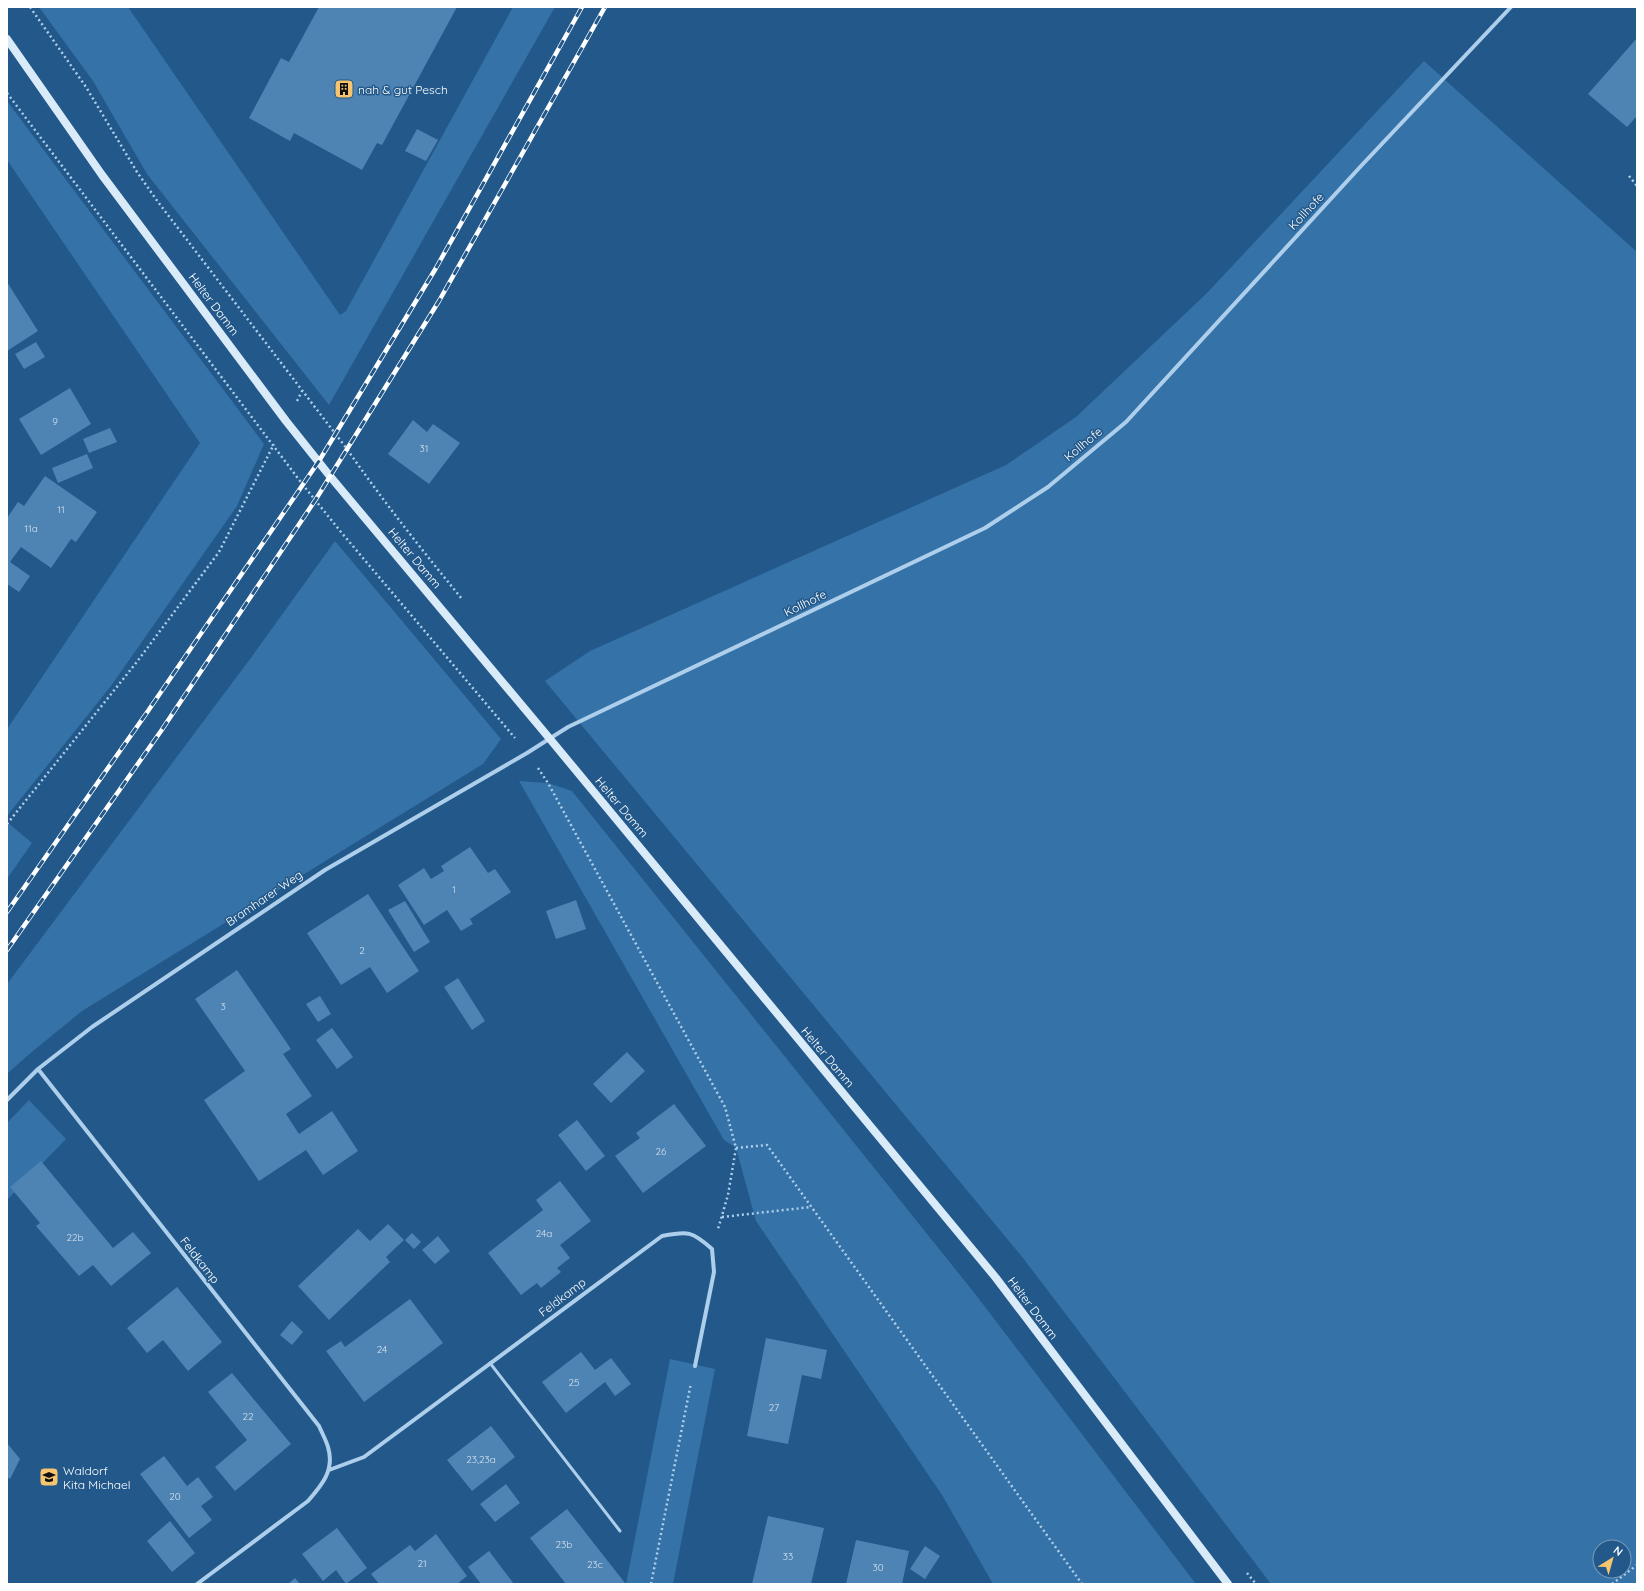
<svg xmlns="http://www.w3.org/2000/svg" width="1644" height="1591" font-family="Quicksand,sans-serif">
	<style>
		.green { fill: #3572a7; fill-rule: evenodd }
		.building { fill: #4e84b3 }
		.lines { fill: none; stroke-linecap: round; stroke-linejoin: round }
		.path { stroke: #aecfeb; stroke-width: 2.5; stroke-dasharray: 2 3; stroke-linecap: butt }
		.lane { stroke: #aecfeb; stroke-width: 3 }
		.street { stroke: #aecfeb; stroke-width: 4 }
		.secondary { stroke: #d9eaf8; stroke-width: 8 }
		.rail-casing { stroke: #fff; stroke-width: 4.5 }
		.rail { stroke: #22588a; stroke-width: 3; stroke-dasharray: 9; stroke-linecap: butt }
		.labels { text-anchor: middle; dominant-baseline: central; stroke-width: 3; stroke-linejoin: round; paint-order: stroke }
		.number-label { font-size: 10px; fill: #d3e0ec }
		.poi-label { font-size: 12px; fill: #fff; stroke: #22588a; text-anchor: start }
		.street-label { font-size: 12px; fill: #fff; stroke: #22588a }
	</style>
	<rect width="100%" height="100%" fill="#22588a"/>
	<path class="green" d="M39 7H128L340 315 346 311 513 7H555L329 405 147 174 93 81Z
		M1424 61 1637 252V1584H1271L1023 1258 545 681 590 651 1006 465 1076 417 1207 293ZM1600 1547H1624V1571H1600Z
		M7 101 264 444 237 506 111 686 7 816V729L200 443 7 160Z
		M335 541 501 739 483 764 82 1011 27 1056 7 1074V984L253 655Z
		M519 781 548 783 572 791 976 1295 1196 1584H993L942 1495 756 1221 736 1148 724 1140Z
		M7 822 32 843 7 879Z
		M29 1100 66 1139 7 1200V1123Z
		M670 1359 715 1369 673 1584H626Z"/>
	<path class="building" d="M319 7H457L382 145 377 143 362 170 294 133 290 141 249 118 281 58 289 62Z
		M1637 38V116L1627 127 1588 94Z
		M417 129 438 140 426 161 405 151Z
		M7 282 38 331 7 351Z
		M36 342 45 357 24 369 15 354Z
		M70 388 91 424 41 455 19 419Z
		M413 420 427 432 433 424 460 443 429 484 388 454Z
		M110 428 117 442 89 453 83 439Z
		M87 454 93 468 58 483 52 468Z
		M45 476 97 512 76 542 71 539 51 568 21 547 10 562 30 576 19 592 7 584V518L18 502 24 506Z
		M470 847 488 873 495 869 511 892 470 919 473 924 461 931 447 910 424 925 398 885 424 868 431 879 444 871 441 866Z
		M368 894 419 971 387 993 370 967 341 985 307 933Z
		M576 900 586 929 556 939 546 911Z
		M405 901 430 942 414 952 388 910Z
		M237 970 291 1049 283 1054 312 1096 286 1114 299 1134 332 1111 358 1151 323 1175 306 1150 259 1181 204 1100 245 1071 195 999Z
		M458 978 485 1021 472 1030 444 987Z
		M320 996 331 1014 318 1022 306 1004Z
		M332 1028 353 1057 337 1069 316 1040Z
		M627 1052 645 1071 611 1103 593 1084Z
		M674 1104 706 1146 643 1193 615 1156 640 1138 636 1133Z
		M577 1120 605 1156 586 1171 558 1135Z
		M41 1161 113 1248 133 1232 151 1253 111 1286 93 1265 79 1276 36 1226 40 1223 10 1187Z
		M560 1181 591 1221 560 1245 570 1258 557 1268 561 1272 541 1288 537 1283 521 1295 488 1253 543 1210 536 1200Z
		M388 1224 404 1240 386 1257 390 1262 329 1320 298 1286 358 1229 370 1241Z
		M412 1233 421 1242 414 1249 405 1240Z
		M438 1236 450 1251 435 1264 422 1250Z
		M177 1287 222 1342 188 1371 163 1340 147 1353 127 1328Z
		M410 1299 443 1343 364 1402 326 1351 341 1341 345 1347Z
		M292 1321 303 1332 292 1345 280 1335Z
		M766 1338 827 1350 821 1379 802 1375 788 1444 747 1436Z
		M581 1352 595 1370 611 1358 631 1384 615 1396 605 1382 566 1413 542 1382Z
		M232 1373 291 1444 235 1491 215 1467 247 1440 208 1392Z
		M491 1426 515 1457 472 1491 447 1460Z
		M7 1443 20 1459 10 1479 7 1477Z
		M164 1456 187 1486 198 1477 213 1497 201 1506 212 1520 189 1538 140 1474Z
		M506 1484 520 1503 495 1522 480 1504Z
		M567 1509 625 1583 623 1584H566L530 1538Z
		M768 1516 824 1528 811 1584H752Z
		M170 1521 195 1553 172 1572 147 1541Z
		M337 1528 367 1568 346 1584 336 1570 323 1581 302 1554Z
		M436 1534 467 1576 457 1584H379L371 1574 410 1545 415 1551Z
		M856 1540 909 1551 902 1584H846Z
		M925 1546 940 1556 925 1579 910 1569Z
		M489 1551 514 1584H481L468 1567Z
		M295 1578 300 1584H288Z"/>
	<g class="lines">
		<path class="path" d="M30 7 86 87 137 172 158 202 347 449C383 501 422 550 462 599
			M7 93 303 485 341 532 515 738
			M1629 176 1637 186
			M297 401 302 391
			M538 768 548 783 725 1107 736 1148 728 1195 718 1229
			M7 824 136 663 219 552 274 444
			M736 1148 767 1145 1082 1584
			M722 1217 811 1207
			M1247 1573 1256 1584
			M651 1584 691 1383
			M1612 1584 1637 1565"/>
		<path class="lane" d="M490 1363 620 1531"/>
		<path class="street" d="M38 1069 319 1426C322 1433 326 1440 328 1447 335 1470 322 1485 308 1501L197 1584
			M7 1100 38 1069 92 1027 325 870 527 753 568 727 985 528 1048 487 1126 422 1361 166 1511 7
			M329 1470 364 1457 662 1236C688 1231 692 1231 712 1249L714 1272 695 1366"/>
		<path class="secondary" d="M7 39 102 175 286 421 329 475 550 739 996 1278 1228 1584"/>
		<defs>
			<path id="rail" d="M7 912 148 711 319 461 436 268 582 7
				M7 950 161 731 316 499 439 301 605 7"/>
		</defs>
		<use href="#rail" class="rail-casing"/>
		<use href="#rail" class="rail"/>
	</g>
	<defs>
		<symbol id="building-square" viewBox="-11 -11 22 22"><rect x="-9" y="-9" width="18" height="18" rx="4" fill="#f7c470" stroke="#22588a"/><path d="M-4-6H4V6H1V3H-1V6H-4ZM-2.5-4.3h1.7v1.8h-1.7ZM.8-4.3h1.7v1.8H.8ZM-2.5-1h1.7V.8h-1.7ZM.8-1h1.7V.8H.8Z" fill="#111"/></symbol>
		<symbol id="school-square" viewBox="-11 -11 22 22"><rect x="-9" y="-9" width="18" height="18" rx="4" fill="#f7c470" stroke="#22588a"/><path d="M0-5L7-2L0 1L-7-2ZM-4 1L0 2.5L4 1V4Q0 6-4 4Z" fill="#111"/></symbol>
	</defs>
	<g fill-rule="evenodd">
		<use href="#building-square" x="333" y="78" width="22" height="22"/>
		<use href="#school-square" x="38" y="1466" width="22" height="22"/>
	</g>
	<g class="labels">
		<g class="number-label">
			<text x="55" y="421">9</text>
			<text x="424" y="448">31</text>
			<text x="61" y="509">11</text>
			<text x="31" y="528">11a</text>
			<text x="454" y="889">1</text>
			<text x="362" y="950">2</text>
			<text x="223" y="1006">3</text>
			<text x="661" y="1151">26</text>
			<text x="544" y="1233">24a</text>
			<text x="75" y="1237">22b</text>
			<text x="382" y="1349">24</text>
			<text x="574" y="1382">25</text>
			<text x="774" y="1407">27</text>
			<text x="248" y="1416">22</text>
			<text x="481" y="1459">23,23a</text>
			<text x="175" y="1496">20</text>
			<text x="564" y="1544">23b</text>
			<text x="788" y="1556">33</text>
			<text x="422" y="1563">21</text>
			<text x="595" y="1564">23c</text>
			<text x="878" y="1567">30</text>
		</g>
		<g class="poi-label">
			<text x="358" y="89">nah &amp; gut Pesch</text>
			<text x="63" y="1470">Waldorf<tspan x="63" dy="14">Kita Michael</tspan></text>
		</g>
		<g class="street-label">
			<text transform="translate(1306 211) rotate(-47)">Kollhofe</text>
			<text transform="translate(214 304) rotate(53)">Helter Damm</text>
			<text transform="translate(1083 444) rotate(-40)">Kollhofe</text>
			<text transform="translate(415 558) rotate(50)">Helter Damm</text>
			<text transform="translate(805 603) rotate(-26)">Kollhofe</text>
			<text transform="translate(622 807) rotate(50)">Helter Damm</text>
			<text transform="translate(264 898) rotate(-34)">Bramharer Weg</text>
			<text transform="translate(828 1057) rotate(50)">Helter Damm</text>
			<text transform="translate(200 1260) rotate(52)">Feldkamp</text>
			<text transform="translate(562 1297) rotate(-37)">Feldkamp</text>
			<text transform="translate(1033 1308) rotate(53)">Helter Damm</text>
		</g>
	</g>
	<rect width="1644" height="1591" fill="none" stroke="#ffffff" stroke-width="16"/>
	<g transform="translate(1612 1559) rotate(37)"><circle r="19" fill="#22588a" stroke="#7a9bb9"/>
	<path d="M0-3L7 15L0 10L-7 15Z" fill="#f7c470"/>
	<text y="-6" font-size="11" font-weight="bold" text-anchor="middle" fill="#ffffff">N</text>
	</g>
</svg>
